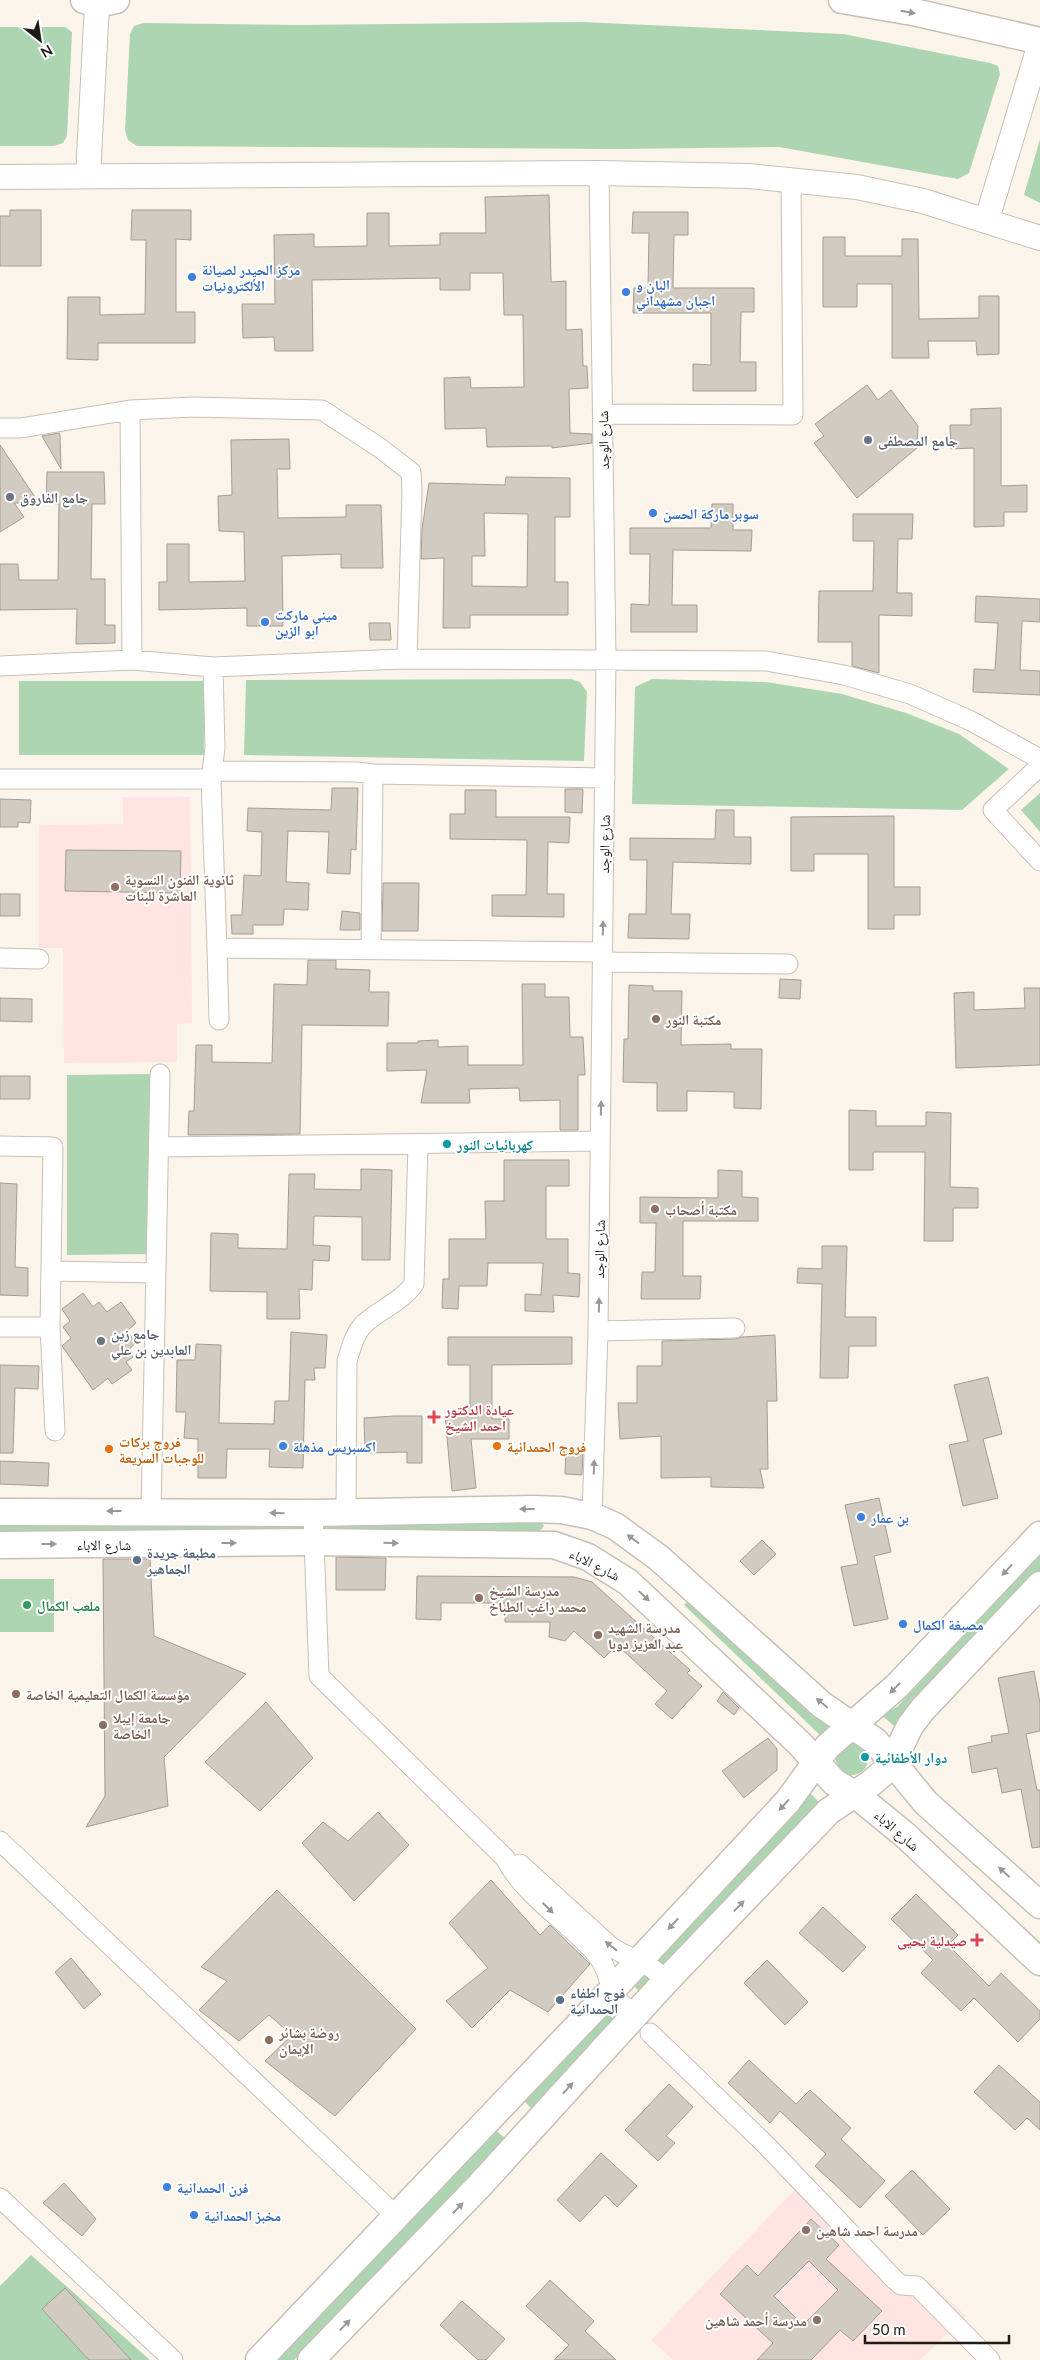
<svg xmlns="http://www.w3.org/2000/svg" width="1040" height="2360" font-family="Lato,'Noto Naskh Arabic',sans-serif">
	<style>
		.education { fill: #ffe4e3 }
		.green { fill: #add5b1 }
		.building { fill: #d1cbc1; stroke: #a39d94; fill-rule: evenodd }
		.lines { fill: none; stroke-linecap: round; stroke-linejoin: round }
		.minor-casing { stroke: #c6c0b6; stroke-width: 21 }
		.tertiary-casing { stroke: #c6c0b6; stroke-width: 26 }
		.secondary-casing { stroke: #c6c0b6; stroke-width: 29 }
		.minor { stroke: #fff; stroke-width: 19 }
		.tertiary { stroke: #fff; stroke-width: 24 }
		.secondary { stroke: #fff; stroke-width: 26 }
		.oneway { fill: #999897 }
		.shop-dot { fill: #3f7fe0; stroke: #fff; stroke-width: 2 }
		.worship-dot { fill: #6b7280; stroke: #fff; stroke-width: 2 }
		.education-dot { fill: #8d6e63; stroke: #fff; stroke-width: 2 }
		.culture-dot { fill: #0f9aa8; stroke: #fff; stroke-width: 2 }
		.health-dot { fill: #e0444e; stroke: #fff; stroke-width: 2 }
		.food-dot { fill: #e8710a; stroke: #fff; stroke-width: 2 }
		.service-dot { fill: #5c6f8a; stroke: #fff; stroke-width: 2 }
		.leisure-dot { fill: #2e9e5b; stroke: #fff; stroke-width: 2 }
		.labels { text-anchor: middle; dominant-baseline: central; stroke-width: 4; stroke-linejoin: round; paint-order: stroke }
		.shop-label { font-size: 14px; font-weight: bold; fill: #366cbe; stroke: #fff; text-anchor: start }
		.street-label { font-size: 14px; fill: #1d1b17; stroke: #fff }
		.worship-label { font-size: 14px; font-weight: bold; fill: #5b616d; stroke: #fff; text-anchor: start }
		.education-label { font-size: 14px; font-weight: bold; fill: #785e54; stroke: #fff; text-anchor: start }
		.culture-label { font-size: 14px; font-weight: bold; fill: #0d838f; stroke: #fff; text-anchor: start }
		.health-label { font-size: 14px; font-weight: bold; fill: #be3a42; stroke: #fff; text-anchor: start }
		.food-label { font-size: 14px; font-weight: bold; fill: #c56008; stroke: #fff; text-anchor: start }
		.service-label { font-size: 14px; font-weight: bold; fill: #4e5e75; stroke: #fff; text-anchor: start }
		.leisure-label { font-size: 14px; font-weight: bold; fill: #27864d; stroke: #fff; text-anchor: start }
	</style>
	<rect width="100%" height="100%" fill="#fbf4ea"/>
	<path class="education" d="M123 797H190L192 1023 177 1024V1062L64 1063 63 948H39V825L123 824Z
		M804 2180 908 2280 929 2281 966 2316 920 2360H673L651 2340Z"/>
	<path class="green" d="M582 22 843 34 990 63 998 66 1000 74 969 173 958 179 779 147 616 149 137 146 128 140 125 130 130 34 134 26 143 23 300 25Z
		M0 27H65L72 32 67 136 63 143 54 146H0Z
		M1040 139V203L1024 195Z
		M571 679 580 682 587 692 584 761 244 755 246 680Z
		M652 679 766 682 842 694 906 713 959 734 1009 769 962 810 632 804 635 687Z
		M19 681H204V755H19Z
		M1040 793V832L1021 810Z
		M151 1074 152 1254 67 1255V1075Z
		M538 1518 544 1526 540 1531 327 1532 322 1523Z
		M0 1520H304L308 1527 300 1533H0Z
		M1040 1555V1571L905 1715 900 1731 880 1714 897 1707Z
		M0 1579H54V1632H0Z
		M693 1596 833 1723 820 1735 684 1605Z
		M836 1759a16 16 0 1 1 32 0a16 16 0 1 1-32 0Z
		M810 1793 820 1803 642 1994 632 1984Z
		M604 2010 617 2022 533 2110 521 2098Z
		M495 2130 505 2138 294 2360H274Z
		M31 2255 150 2360H0V2286Z"/>
	<path class="building" d="M549 195 551 282 566 281V330L582 329 583 366H587L588 388 569 389 570 433 592 434V443L552 448V446L487 447 486 428 445 429 444 378 470 377 471 388 524 387 523 315H504L503 273H470V290H440V278L312 280 313 351H275L274 337 243 338 242 304H275L274 235 314 234V247L367 246V213H389V246L440 245V233H486L485 197Z
		M10 210H41V266H0V216H10Z
		M132 210H191V240L176 239V312H195V343H98V360L67 359 68 297H100V315L145 314 146 240H131Z
		M633 212H688V235H674L673 288H754V312H741L740 362H756V391H693V364L711 365V313H633L634 288H648L649 233H632Z
		M823 237H845V256H902V239H918L919 319 979 318V296H999V354L977 355 976 341H928L929 358H892V284H857V307H823Z
		M867 385 878 400 891 390 918 426 917 448 857 498 814 443 824 436 815 424Z
		M1001 408V486L1027 485V512H1004V526L974 527V448L951 449 950 425H971V409Z
		M59 433 60 435 61 469 42 436Z
		M289 439 290 469H277L278 518 346 517V505H381L383 568H341V554L282 556 283 626H247V608L159 610V582H167V544H189V582L245 581 244 532 219 531 218 496 232 495 231 440Z
		M0 445 39 503H14L24 517 0 532Z
		M47 472H104L105 504H92L91 579H105V625H115V643L76 644 77 609 0 610V564H18L19 580H58L59 504 46 503Z
		M506 477 570 478V517H555V582H568V615H470V628H443L444 558 421 559 422 529 429 483 505 485ZM484 513 528 514 527 587 472 586V556H485Z
		M712 504H733V530H752L751 551 673 550 672 605H697V632H631V604L649 605 650 554H630V528H711Z
		M853 514H913L912 539H898L897 593H912V616L879 615V673L852 666V642H818L819 591H873L874 541H853Z
		M976 596 1040 599V622L1022 621 1020 670 1040 671V695L973 692 974 669 995 670 998 623 975 622Z
		M369 623H390L391 640H370Z
		M332 788H358L356 850 351 849 350 874 327 873 329 832 288 831 286 882 309 883 308 910 284 909 283 925H253V934H232L231 915H242L244 875 261 876 262 832 247 831 248 808 331 810Z
		M565 789H583L582 813 565 812Z
		M465 790H496V817H570L569 843 548 842 547 894H564V917L492 916V895H526L527 840 450 839V814H465Z
		M0 799 31 800 30 823 18 822V827H0Z
		M716 810H734V837H751V864L673 862 671 914H690L689 939 628 938 629 914H646L647 860H630V838L715 839Z
		M894 816V887H920V915H894V929H868V854H814V871H791V817Z
		M66 850 181 851 180 893 65 891Z
		M383 883H419L418 931H382Z
		M0 894H20V916H0Z
		M342 911 360 913V930H340Z
		M308 960H336V969L370 970 369 992H389L388 1026 302 1025 300 1134 188 1135 189 1111H194L196 1045H212V1062L272 1063 274 984 307 985Z
		M780 979 801 980 800 999 779 998Z
		M522 984H545V997H569L570 1037H583L585 1075H578V1130H560V1100L520 1101 519 1088 469 1089 470 1103H421L427 1070 387 1071V1043H418V1041L438 1040V1047L468 1046V1065H523Z
		M629 985 653 986V991H682L681 1045 731 1044V1049H762L761 1109 734 1108V1092L687 1091V1111H657V1083L623 1082 624 1039H628Z
		M1024 988H1040V1065L956 1068 954 993 974 992V1010L1025 1008Z
		M0 998 32 999V1022L0 1021Z
		M0 1076H30V1099H0Z
		M849 1110 876 1111V1126H926V1112L951 1113 950 1187 978 1188V1208H953V1241H924L925 1152H873V1170H849Z
		M504 1160H569V1186H546V1239H568V1273L580 1274 579 1297 553 1295 554 1312 525 1311V1294L541 1295 543 1263H488L487 1286H459L458 1309 442 1308 443 1279H449V1239H486L485 1201H504Z
		M361 1169 392 1170 390 1260H362V1217L314 1216 313 1245 330 1246 329 1261 313 1260 312 1290 299 1289 300 1319H267V1292L210 1291 211 1233 238 1234V1248L287 1249 289 1174H315L314 1189 361 1190Z
		M718 1170 742 1171V1197L758 1198V1221H683V1276H701L700 1299H641L642 1272H655L656 1223H640V1197L718 1198Z
		M0 1183 17 1184 15 1267 28 1268V1296L0 1295Z
		M822 1246H847L845 1317H876V1346H849L848 1378H820L822 1284 797 1283 798 1268 822 1269Z
		M83 1293 93 1307 99 1302 107 1312 121 1302 136 1323 127 1331 136 1343 128 1350 133 1357 126 1362 132 1370 112 1384 108 1378 93 1390 62 1346 71 1338 63 1327 70 1321 62 1309Z
		M291 1332 327 1335 325 1368H314L315 1380H305L303 1468 269 1467 270 1449H227L226 1478H198V1439L184 1438 186 1412H176L177 1360H195L196 1344 221 1345 219 1423 274 1424 275 1401H289Z
		M775 1335 777 1401H767L768 1469H760L764 1488 711 1487V1477L661 1478V1436L620 1439 618 1403H637V1366H662V1341L735 1339 742 1337Z
		M448 1337H572V1364L492 1365V1419H509V1439H471L476 1488 452 1491 445 1416H470V1365H448Z
		M0 1365 39 1366 38 1389 15 1388 13 1453H0Z
		M988 1377 1002 1434 983 1439 998 1498 963 1506 949 1445 968 1441 954 1385Z
		M394 1416H422V1463H407V1452L365 1453 364 1418Z
		M566 1447 583 1448 582 1475 565 1474Z
		M0 1461 49 1463 48 1486 0 1484Z
		M879 1498 891 1552 874 1556 888 1619 854 1626 841 1567 858 1564 845 1505Z
		M762 1540 776 1554 754 1575 740 1561Z
		M336 1557 386 1558 385 1590H336Z
		M103 1559H150L154 1636 246 1674 164 1757 168 1806 86 1827 105 1796Z
		M417 1576 574 1577 592 1582 690 1670 687 1673 702 1686 672 1719 655 1704 667 1691 617 1645 604 1658 574 1631 565 1641 549 1637 550 1622H505V1603H441V1620L416 1619Z
		M1034 1671 1040 1703V1731L1026 1734 1037 1790H1040V1847L1032 1848 1021 1789 1002 1793 997 1768 972 1773 968 1747 992 1742 991 1736 1009 1733 998 1678Z
		M723 1692 739 1708 734 1715 717 1701Z
		M266 1702 313 1758 260 1811 205 1762Z
		M768 1738 777 1749V1770L744 1798 722 1771Z
		M378 1812 409 1845 354 1901 302 1843 323 1822 348 1841Z
		M491 1880 540 1935 550 1925 590 1964 548 2012 510 1990 472 2028 446 2001 488 1968 449 1923Z
		M277 1890 416 2029 335 2116 265 2061 292 2035 269 2015 239 2041 199 2010 227 1981 201 1967Z
		M916 1894 958 1935 948 1945 989 1986 1001 1973 1040 2011V2019L1018 2042 974 1998 961 2011 921 1973 933 1960 891 1919Z
		M823 1907 866 1947 843 1972 799 1933Z
		M71 1958 101 1994 84 2009 55 1972Z
		M767 1960 808 2002 785 2025 744 1983Z
		M749 2060 796 2104 810 2090 851 2128 841 2139 885 2181 860 2208 815 2166 826 2154 780 2111 770 2123 728 2083Z
		M999 2065 1040 2102V2130L1027 2118 1015 2130 974 2092Z
		M669 2084 693 2107 666 2136 675 2143 658 2161 625 2130Z
		M601 2153 637 2186 617 2207 605 2195 580 2222 557 2200Z
		M912 2170 950 2209 923 2235 885 2196Z
		M64 2183 96 2219 82 2236 43 2203Z
		M811 2219 839 2245 826 2259 882 2311 853 2341 840 2330 811 2360H757L773 2343 720 2294 747 2265 758 2276ZM809 2261 838 2290 803 2325 774 2296Z
		M550 2280 594 2321 585 2331 616 2360H554L569 2345 526 2306Z
		M65 2288 131 2360H89L42 2309Z
		M462 2301 505 2339 486 2360H478L440 2325Z"/>
	<g class="lines">
		<defs>
			<path id="minor" d="M130 410 132 660
				M603 414 793 415 791 178
				M0 428H21L130 410 194 407 322 410 380 448 411 472 412 492 407 659
				M0 666 132 660 213 667 402 659 766 661 844 675 910 694 971 721 1040 759
				M1040 766 993 810 1040 861
				M212 771 357 772 373 774 605 778
				M0 779H211L215 748 213 667
				M211 779 217 948 603 952
				M217 948 219 1020
				M371 949 373 774
				M0 958 39 959
				M603 962 788 964
				M0 1146 53 1147 50 1327 55 1431
				M159 1147 600 1141
				M51 1271 156 1273
				M0 1327H50
				M598 1331 735 1328
				M151 1511 160 1074
				M346 1511 347 1361C351 1348 355 1332 365 1323 381 1309 402 1301 414 1284L418 1144
				M313 1513 319 1676 505 1858C526 1898 569 1922 597 1955 615 1976 605 2003 637 2012
				M592 1516 598 1331 606 659 599 173
				M0 1841 396 2216
				M520 1864 610 1946C630 1960 649 1961 666 1981
				M650 2033 766 2145 895 2280 901 2285 917 2286 990 2360
				M0 2198 173 2360"/>
			<path id="tertiary" d="M88 176 97 4
				M0 177 599 173 749 176 857 187 923 201 1040 238
				M987 219 1040 44"/>
			<path id="secondary" d="M84 0 97 4 116 0
				M842 0 918 13 1040 41
				M0 1512 313 1513 533 1509 561 1510 592 1516 615 1526 659 1558 822 1705 875 1741 926 1803 1040 1905
				M0 1545 314 1542 554 1545 588 1557 628 1582 800 1744 834 1782 856 1795 905 1835 1040 1962
				M259 2360 612 1990 788 1801 827 1747 897 1686 1040 1535
				M311 2360 480 2185 666 1981 829 1811 870 1784 883 1773 893 1761 910 1726 922 1710 1040 1585"/>
		</defs>
		<use href="#minor" class="minor-casing"/>
		<use href="#tertiary" class="tertiary-casing"/>
		<use href="#secondary" class="secondary-casing"/>
		<use href="#minor" class="minor"/>
		<use href="#tertiary" class="tertiary"/>
		<use href="#secondary" class="secondary"/>
	</g>
	<defs><path id="oneway-solid" d="M-6-.8H1V-3.2L6.5 0L1 3.2V.8H-6Z" transform="scale(1.25)"/></defs>
	<g class="oneway">
		<use href="#oneway-solid" transform="translate(908 12) rotate(10)"/>
		<use href="#oneway-solid" transform="translate(603 928) rotate(-89)"/>
		<use href="#oneway-solid" transform="translate(601 1108) rotate(-89)"/>
		<use href="#oneway-solid" transform="translate(599 1305) rotate(-89)"/>
		<use href="#oneway-solid" transform="translate(594 1467) rotate(-88)"/>
		<use href="#oneway-solid" transform="translate(527 1509) rotate(180)"/>
		<use href="#oneway-solid" transform="translate(114 1511) rotate(180)"/>
		<use href="#oneway-solid" transform="translate(277 1513) rotate(-179)"/>
		<use href="#oneway-solid" transform="translate(633 1539) rotate(-144)"/>
		<use href="#oneway-solid" transform="translate(229 1543)"/>
		<use href="#oneway-solid" transform="translate(391 1543) rotate(1)"/>
		<use href="#oneway-solid" transform="translate(49 1544)"/>
		<use href="#oneway-solid" transform="translate(1007 1570) rotate(133)"/>
		<use href="#oneway-solid" transform="translate(644 1596) rotate(43)"/>
		<use href="#oneway-solid" transform="translate(895 1688) rotate(135)"/>
		<use href="#oneway-solid" transform="translate(822 1703) rotate(-141)"/>
		<use href="#oneway-solid" transform="translate(784 1805) rotate(132)"/>
		<use href="#oneway-solid" transform="translate(1004 1872) rotate(-138)"/>
		<use href="#oneway-solid" transform="translate(739 1906) rotate(-46)"/>
		<use href="#oneway-solid" transform="translate(548 1908) rotate(44)"/>
		<use href="#oneway-solid" transform="translate(673 1924) rotate(133)"/>
		<use href="#oneway-solid" transform="translate(611 1946) rotate(-142)"/>
		<use href="#oneway-solid" transform="translate(568 2088) rotate(-48)"/>
		<use href="#oneway-solid" transform="translate(458 2208) rotate(-46)"/>
		<use href="#oneway-solid" transform="translate(345 2325) rotate(-46)"/>
	</g>
	<g class="shop-dot">
		<circle cx="192" cy="277" r="5"/>
		<circle cx="626" cy="292" r="5"/>
		<circle cx="653" cy="513" r="5"/>
		<circle cx="265" cy="622" r="5"/>
		<circle cx="283" cy="1446" r="5"/>
		<circle cx="861" cy="1517" r="5"/>
		<circle cx="903" cy="1624" r="5"/>
		<circle cx="167" cy="2187" r="5"/>
		<circle cx="194" cy="2215" r="5"/>
	</g>
	<g class="worship-dot">
		<circle cx="868" cy="440" r="5"/>
		<circle cx="10" cy="497" r="5"/>
		<circle cx="101" cy="1341" r="5"/>
	</g>
	<g class="education-dot">
		<circle cx="115" cy="887" r="5"/>
		<circle cx="656" cy="1019" r="5"/>
		<circle cx="655" cy="1209" r="5"/>
		<circle cx="479" cy="1598" r="5"/>
		<circle cx="598" cy="1635" r="5"/>
		<circle cx="16" cy="1694" r="5"/>
		<circle cx="103" cy="1725" r="5"/>
		<circle cx="269" cy="2040" r="5"/>
		<circle cx="806" cy="2230" r="5"/>
		<circle cx="817" cy="2320" r="5"/>
	</g>
	<g class="culture-dot">
		<circle cx="447" cy="1144" r="5"/>
		<circle cx="865" cy="1757" r="5"/>
	</g>
	<g class="health-dot">
		<path d="M431.5 1409.5h5v5h5v5h-5v5h-5v-5h-5v-5h5z"/>
		<path d="M974.5 1932.5h5v5h5v5h-5v5h-5v-5h-5v-5h5z"/>
	</g>
	<g class="food-dot">
		<circle cx="497" cy="1446" r="5"/>
		<circle cx="109" cy="1449" r="5"/>
	</g>
	<g class="service-dot">
		<circle cx="137" cy="1560" r="5"/>
		<circle cx="560" cy="2000" r="5"/>
	</g>
	<circle class="leisure-dot" cx="27" cy="1605" r="5"/>
	<g class="labels">
		<g class="shop-label">
			<text x="202" y="269">مركز الحيدر لصيانة<tspan x="202" dy="16">الألكترونيات</tspan></text>
			<text x="636" y="284">البان و<tspan x="636" dy="16">اجبان مشهداني</tspan></text>
			<text x="663" y="513">سوبر ماركة الحسن</text>
			<text x="275" y="614">ميني ماركت<tspan x="275" dy="16">ابو الزين</tspan></text>
			<text x="293" y="1446">اكسبريس مذهلة</text>
			<text x="871" y="1517">بن عمار</text>
			<text x="913" y="1624">مصبغة الكمال</text>
			<text x="177" y="2187">فرن الحمدانية</text>
			<text x="204" y="2215">مخبز الحمدانية</text>
		</g>
		<g class="street-label">
			<text transform="translate(603 440) rotate(-91)">شارع الوجد</text>
			<text transform="translate(604 844) rotate(-89)">شارع الوجد</text>
			<text transform="translate(599 1249) rotate(-89)">شارع الوجد</text>
			<text x="104" y="1544">شارع الاباء</text>
			<text transform="translate(595 1564) rotate(27)">شارع الاباء</text>
			<text transform="translate(897 1830) rotate(41)">شارع الاباء</text>
		</g>
		<g class="worship-label">
			<text x="878" y="440">جامع المصطفى</text>
			<text x="20" y="497">جامع الفاروق</text>
			<text x="111" y="1333">جامع زين<tspan x="111" dy="16">العابدين بن علي</tspan></text>
		</g>
		<g class="education-label">
			<text x="125" y="879">ثانوية الفنون النسوية<tspan x="125" dy="16">العاشرة للبنات</tspan></text>
			<text x="666" y="1019">مكتبة النور</text>
			<text x="665" y="1209">مكتبة أصحاب</text>
			<text x="489" y="1590">مدرسة الشيخ<tspan x="489" dy="16">محمد راغب الطباخ</tspan></text>
			<text x="608" y="1627">مدرسة الشهيد<tspan x="608" dy="16">عبد العزيز دوبا</tspan></text>
			<text x="26" y="1694">مؤسسة الكمال التعليمية الخاصة</text>
			<text x="113" y="1717">جامعة إيبلا<tspan x="113" dy="16">الخاصة</tspan></text>
			<text x="279" y="2032">روضة بشائر<tspan x="279" dy="16">الإيمان</tspan></text>
			<text x="816" y="2230">مدرسة احمد شاهين</text>
			<text x="807" y="2320" text-anchor="end">مدرسة أحمد شاهين</text>
		</g>
		<g class="culture-label">
			<text x="457" y="1144">كهربائيات النور</text>
			<text x="875" y="1757">دوار الأطفائية</text>
		</g>
		<g class="health-label">
			<text x="445" y="1409">عيادة الدكتور<tspan x="445" dy="16">احمد الشيخ</tspan></text>
			<text x="967" y="1940" text-anchor="end">صيدلية يحيى</text>
		</g>
		<g class="food-label">
			<text x="119" y="1441">فروج بركات<tspan x="119" dy="16">للوجبات السريعة</tspan></text>
			<text x="507" y="1446">فروج الحمدانية</text>
		</g>
		<g class="service-label">
			<text x="147" y="1552">مطبعة جريدة<tspan x="147" dy="16">الجماهير</tspan></text>
			<text x="570" y="1992">فوج اطفاء<tspan x="570" dy="16">الحمدانية</tspan></text>
		</g>
		<g class="leisure-label">
			<text x="37" y="1605">ملعب الكمال</text>
		</g>
	</g>
	<g transform="translate(40 40) rotate(150)" stroke="#ffffff" stroke-width="4" paint-order="stroke">
	<path d="M0-4L9 19L0 12L-9 19Z" fill="#1d1b17"/>
	<text y="-8" font-size="14" font-weight="bold" text-anchor="middle" fill="#1d1b17">N</text>
	</g>
	<path d="M865 2335v8h144v-8" fill="none" stroke="#1d1b17" stroke-width="2.5"/>
	<text x="872" y="2335" font-size="15" fill="#1d1b17" stroke="#ffffff" stroke-width="4" paint-order="stroke">50 m</text>
</svg>
